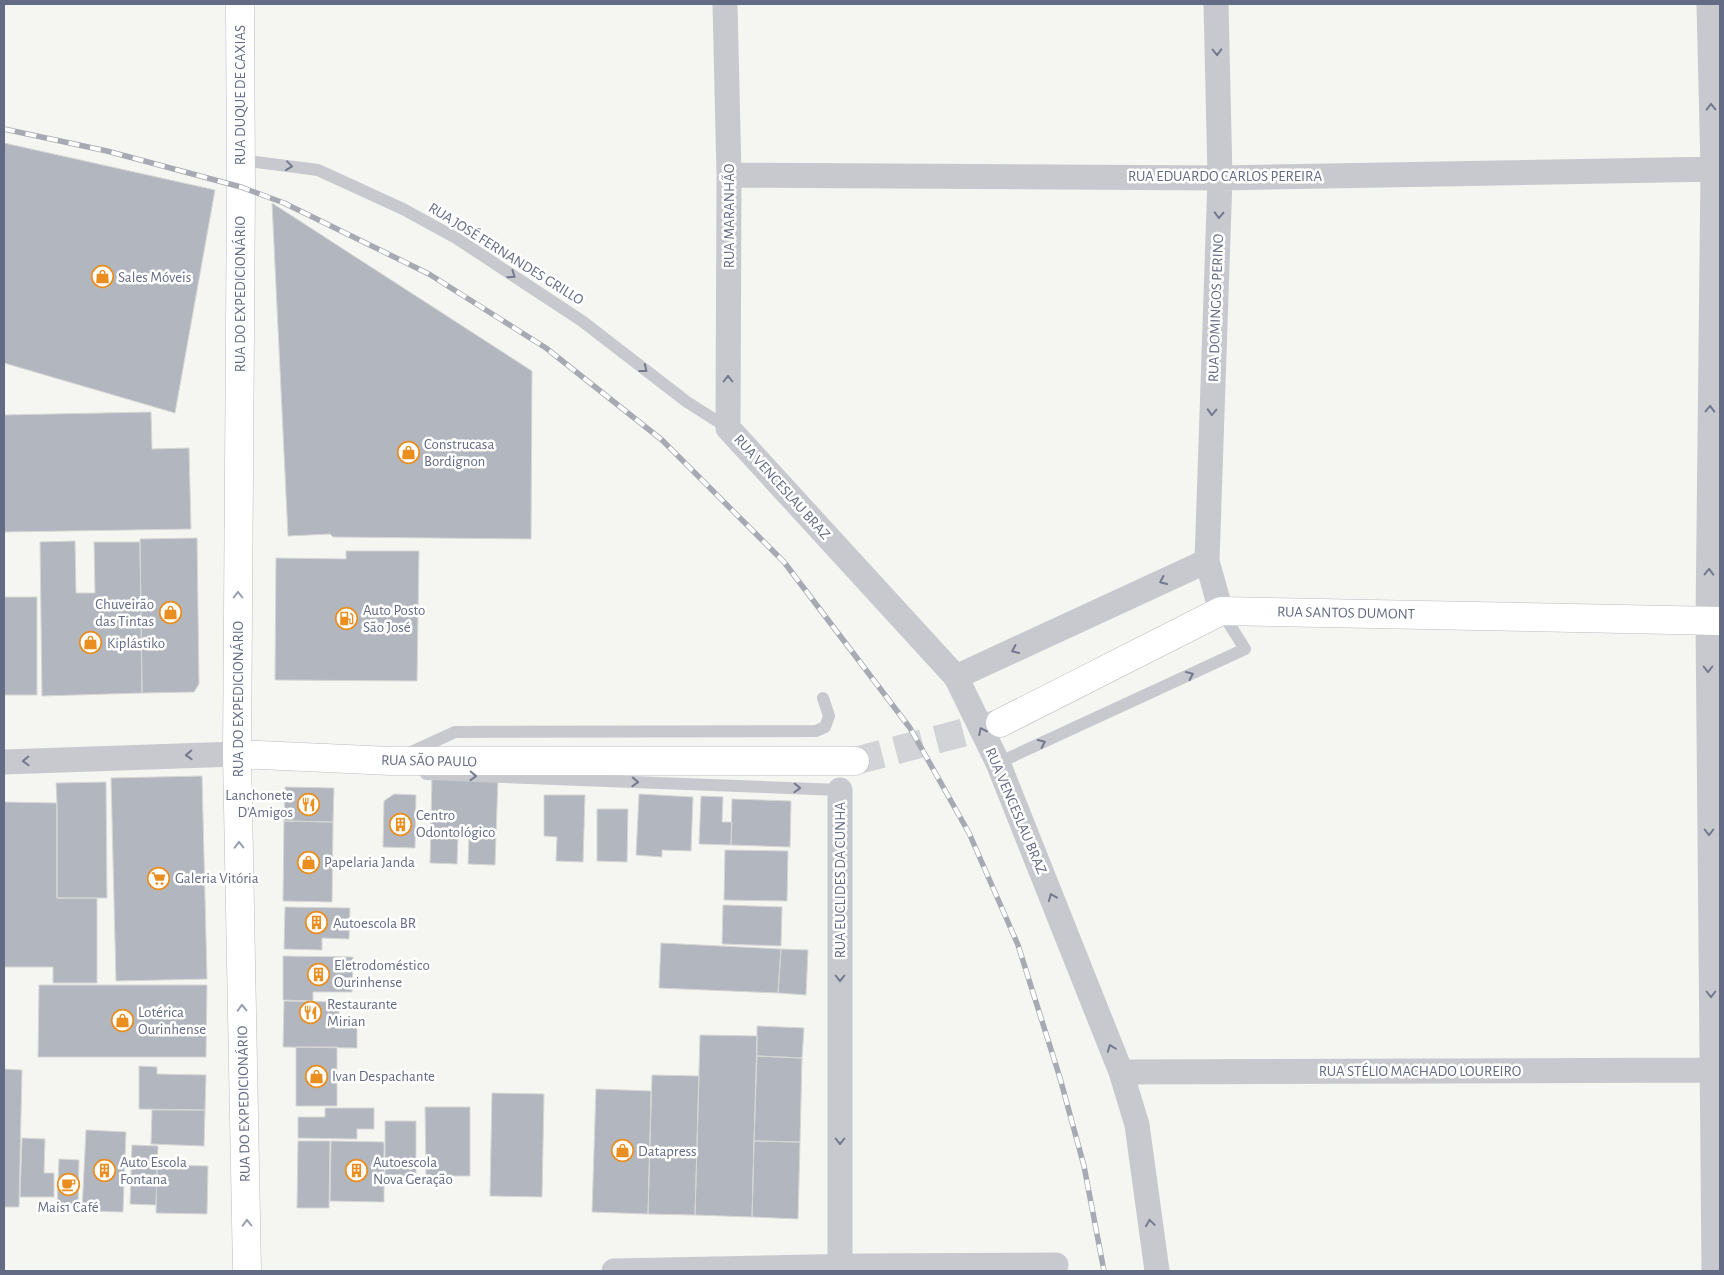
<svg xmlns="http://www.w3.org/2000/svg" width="1724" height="1275" font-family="'Alegreya Sans',sans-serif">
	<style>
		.building { fill: #b2b6be; stroke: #d6d7d5 }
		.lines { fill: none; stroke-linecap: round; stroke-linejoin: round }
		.secondary-tunnel { stroke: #d1d3d6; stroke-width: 28; stroke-dasharray: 28 14; stroke-linecap: butt }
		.secondary-casing { stroke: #babcc2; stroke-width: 29 }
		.lane { stroke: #c8c9ce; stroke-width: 12 }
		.street { stroke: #c8c9ce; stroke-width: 25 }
		.secondary { stroke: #fff; stroke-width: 28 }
		.rail-casing { stroke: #a7aab2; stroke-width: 5.5 }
		.rail { stroke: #fff; stroke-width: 4; stroke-dasharray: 11; stroke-linecap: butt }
		.oneway { stroke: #73798f }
		.oneway2 { stroke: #9a9faf }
		.labels { text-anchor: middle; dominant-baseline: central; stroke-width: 5; stroke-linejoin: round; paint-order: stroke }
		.street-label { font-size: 15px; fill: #646b84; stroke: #fff }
		.poi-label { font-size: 15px; fill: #646b84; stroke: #fff; text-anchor: start }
	</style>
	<rect width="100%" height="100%" fill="#f5f6f2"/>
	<path class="building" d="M4 143 215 190 175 413 4 363Z
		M272 203 532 371 531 539 333 537 330 534 288 536Z
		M151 412 152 449 189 448 191 529 4 532V415Z
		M197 538 199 684 194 692 142 693 140 539Z
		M75 541 76 593H95L94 542H140L142 693 42 696 40 542Z
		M346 551H419L417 681 275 680 276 558 346 559Z
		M4 597H37V695H4Z
		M202 776 207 979 116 981 111 778Z
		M432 776 498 778 495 865 468 864 469 837H458L457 864 430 863Z
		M106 782 107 898H57V803L56 783Z
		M285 787 334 788 333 822 284 821Z
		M394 794 416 795 415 848 383 847 384 801Z
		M639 794 693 797 691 851 662 850V857L636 855Z
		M544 795H585L583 862 556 861 557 837 544 836Z
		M701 796 723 797 722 822H732L731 845 699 844Z
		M732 799 791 801 790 847 731 845Z
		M4 802 57 803V898H97V983H53V967H4Z
		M597 809H628L627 862 597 861Z
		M284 821 333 822 332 902 283 901Z
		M725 850 788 851 787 901 724 900Z
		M723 905 782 907 781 946 722 944Z
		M285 907 350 908 349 939 322 938V950L284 949Z
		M661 943 781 949 778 993 659 988Z
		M781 949 808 950 806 995 778 993Z
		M283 956 353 957 352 992H313V1001L283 1000Z
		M39 985H207L206 1057H38Z
		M284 1001 339 1002V1025H357V1048L283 1047Z
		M757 1026 804 1028 802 1058 757 1056Z
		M700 1035 757 1036 752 1217 695 1215Z
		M296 1047H337V1106H296Z
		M757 1056 802 1058 800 1142 754 1141Z
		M139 1066 157 1067V1074L206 1075 205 1110 139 1109Z
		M4 1069 22 1070 19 1207H4Z
		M652 1075 699 1076 695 1215 648 1214Z
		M596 1089 651 1091 648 1214 592 1212Z
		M492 1093 544 1094 542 1197 490 1196Z
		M425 1107H470V1176H426Z
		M325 1108H374V1129H357V1139L298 1138V1117H325Z
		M152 1110H205L204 1146 151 1144Z
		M385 1121H416V1178H385Z
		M86 1130 126 1132 123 1212 82 1211Z
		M22 1138 45 1139 44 1173H54V1197H20Z
		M298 1141H330L329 1208H297Z
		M331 1141 384 1142V1202L330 1201Z
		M754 1141 800 1142 798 1219 752 1217Z
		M132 1145 158 1146 156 1205 130 1204Z
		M59 1159 79 1160 78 1209 57 1208Z
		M157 1165 208 1166 207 1214 156 1213Z"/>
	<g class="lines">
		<path class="secondary-tunnel" d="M855 761 1000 723"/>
		<defs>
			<path id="secondary" d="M240 4 241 187 237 754 247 1271
				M1000 723 1221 611 1720 621
				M237 754 391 761H855"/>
		</defs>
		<use href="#secondary" class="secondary-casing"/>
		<path class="lane" d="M241 160 318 170 403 209 456 238 582 321 687 402 728 428
			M407 754 455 732 816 731 825 727 829 716 823 698
			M998 763 1245 649 1221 611
			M426 774 840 790"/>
		<path class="street" d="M725 4 729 175 728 428 956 677 998 763 1121 1072 1137 1125 1157 1271
			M1216 4 1220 178 1207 561 1221 611
			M1709 4 1713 169 1708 621 1714 1271
			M729 175 1220 178 1720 169
			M956 677 1207 561
			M4 762 237 754
			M840 790V1271
			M1121 1072 1720 1070
			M614 1271 859 1266 1056 1265"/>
		<use href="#secondary" class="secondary"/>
		<defs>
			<path id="rail" d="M4 129 107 151 241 187 284 203 429 274 546 348 662 440 784 562 910 728 969 833 1018 945 1060 1078 1084 1166 1104 1271"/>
		</defs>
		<use href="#rail" class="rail-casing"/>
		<use href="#rail" class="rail"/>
	</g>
	<defs><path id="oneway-chevron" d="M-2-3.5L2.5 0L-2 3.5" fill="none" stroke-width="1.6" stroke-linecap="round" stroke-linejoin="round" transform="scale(1.25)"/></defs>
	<g class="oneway">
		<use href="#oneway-chevron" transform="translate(1217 52) rotate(89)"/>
		<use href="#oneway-chevron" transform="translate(1711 107) rotate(-91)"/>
		<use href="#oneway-chevron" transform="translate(289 166) rotate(7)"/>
		<use href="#oneway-chevron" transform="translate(1219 215) rotate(92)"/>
		<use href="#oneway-chevron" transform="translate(512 275) rotate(34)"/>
		<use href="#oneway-chevron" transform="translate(644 369) rotate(38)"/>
		<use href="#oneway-chevron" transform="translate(728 379) rotate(-90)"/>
		<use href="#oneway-chevron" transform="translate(1710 409) rotate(-89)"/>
		<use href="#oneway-chevron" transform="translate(1212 412) rotate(92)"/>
		<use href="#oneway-chevron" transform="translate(1709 572) rotate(-89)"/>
		<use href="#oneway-chevron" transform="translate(1163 581) rotate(155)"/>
		<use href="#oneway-chevron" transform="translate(1015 650) rotate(155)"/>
		<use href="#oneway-chevron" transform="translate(1708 669) rotate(90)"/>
		<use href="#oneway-chevron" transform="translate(1190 675) rotate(-25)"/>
		<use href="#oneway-chevron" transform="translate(982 731) rotate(-116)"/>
		<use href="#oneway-chevron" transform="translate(1042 743) rotate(-25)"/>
		<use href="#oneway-chevron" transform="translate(189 755) rotate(178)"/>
		<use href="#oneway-chevron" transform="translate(26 761) rotate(178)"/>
		<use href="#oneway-chevron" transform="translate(473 776) rotate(2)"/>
		<use href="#oneway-chevron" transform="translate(635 782) rotate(2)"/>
		<use href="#oneway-chevron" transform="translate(797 788) rotate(2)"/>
		<use href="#oneway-chevron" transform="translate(1709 832) rotate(90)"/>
		<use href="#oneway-chevron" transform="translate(1052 897) rotate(-112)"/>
		<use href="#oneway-chevron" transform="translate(840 978) rotate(90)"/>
		<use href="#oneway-chevron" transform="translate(1711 994) rotate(90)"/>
		<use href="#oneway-chevron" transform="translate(1111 1048) rotate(-111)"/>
		<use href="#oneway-chevron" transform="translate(840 1141) rotate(90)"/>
		<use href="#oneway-chevron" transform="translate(1150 1223) rotate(-98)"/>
	</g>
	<g class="oneway2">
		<use href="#oneway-chevron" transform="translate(238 595) rotate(-90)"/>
		<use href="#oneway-chevron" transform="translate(239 845) rotate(-91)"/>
		<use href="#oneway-chevron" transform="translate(242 1008) rotate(-91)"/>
		<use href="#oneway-chevron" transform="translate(247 1223) rotate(-91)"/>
	</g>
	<defs>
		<symbol id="shop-ring" viewBox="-11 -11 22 22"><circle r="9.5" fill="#fff" stroke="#e98e1f" stroke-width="1.5"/><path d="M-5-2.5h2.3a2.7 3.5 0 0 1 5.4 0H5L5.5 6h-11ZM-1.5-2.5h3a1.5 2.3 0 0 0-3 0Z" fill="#e98e1f"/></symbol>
		<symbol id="fuel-ring" viewBox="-11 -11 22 22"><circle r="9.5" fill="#fff" stroke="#e98e1f" stroke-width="1.5"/><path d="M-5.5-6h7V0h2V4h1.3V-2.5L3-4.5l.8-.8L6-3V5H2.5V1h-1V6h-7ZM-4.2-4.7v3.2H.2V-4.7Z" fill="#e98e1f"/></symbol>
		<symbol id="restaurant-ring" viewBox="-11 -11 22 22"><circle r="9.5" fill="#fff" stroke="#e98e1f" stroke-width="1.5"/><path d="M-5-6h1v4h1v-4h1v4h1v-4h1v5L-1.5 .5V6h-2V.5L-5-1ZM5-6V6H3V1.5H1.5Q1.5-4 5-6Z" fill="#e98e1f"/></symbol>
		<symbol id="building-ring" viewBox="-11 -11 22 22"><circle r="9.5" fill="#fff" stroke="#e98e1f" stroke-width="1.5"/><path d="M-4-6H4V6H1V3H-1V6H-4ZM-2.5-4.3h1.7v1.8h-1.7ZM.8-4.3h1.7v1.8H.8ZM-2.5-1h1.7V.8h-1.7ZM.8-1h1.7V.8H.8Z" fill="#e98e1f"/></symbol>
		<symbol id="supermarket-ring" viewBox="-11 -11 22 22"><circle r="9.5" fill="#fff" stroke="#e98e1f" stroke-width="1.5"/><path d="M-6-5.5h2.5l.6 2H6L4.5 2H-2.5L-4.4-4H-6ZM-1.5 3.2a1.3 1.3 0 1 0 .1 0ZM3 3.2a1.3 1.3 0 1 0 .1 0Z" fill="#e98e1f"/></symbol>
		<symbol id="cafe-ring" viewBox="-11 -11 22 22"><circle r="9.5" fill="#fff" stroke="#e98e1f" stroke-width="1.5"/><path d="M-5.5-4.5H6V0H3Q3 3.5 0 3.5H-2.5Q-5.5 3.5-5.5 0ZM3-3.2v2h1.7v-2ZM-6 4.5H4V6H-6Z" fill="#e98e1f"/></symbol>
	</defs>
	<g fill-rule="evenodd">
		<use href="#shop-ring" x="90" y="264" width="25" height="25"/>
		<use href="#shop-ring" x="396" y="440" width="25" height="25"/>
		<use href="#shop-ring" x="158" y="600" width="25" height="25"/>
		<use href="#fuel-ring" x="334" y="606" width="25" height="25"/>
		<use href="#shop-ring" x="78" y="630" width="25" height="25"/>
		<use href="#restaurant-ring" x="296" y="792" width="25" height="25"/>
		<use href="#building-ring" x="388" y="812" width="25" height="25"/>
		<use href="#shop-ring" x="296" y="850" width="25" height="25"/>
		<use href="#supermarket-ring" x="146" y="866" width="25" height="25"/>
		<use href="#building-ring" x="304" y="910" width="25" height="25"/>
		<use href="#building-ring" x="306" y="962" width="25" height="25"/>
		<use href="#restaurant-ring" x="298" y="1000" width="25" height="25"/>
		<use href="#shop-ring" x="110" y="1008" width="25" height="25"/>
		<use href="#shop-ring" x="304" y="1064" width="25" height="25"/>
		<use href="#shop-ring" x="610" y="1138" width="25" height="25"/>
		<use href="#building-ring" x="92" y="1158" width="25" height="25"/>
		<use href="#building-ring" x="344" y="1158" width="25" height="25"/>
		<use href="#cafe-ring" x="56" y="1172" width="25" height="25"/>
	</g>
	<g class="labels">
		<g class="street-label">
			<text transform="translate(240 95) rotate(-90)">RUA DUQUE DE CAXIAS</text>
			<text x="1225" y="176">RUA EDUARDO CARLOS PEREIRA</text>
			<text transform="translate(729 216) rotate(-90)">RUA MARANHÃO</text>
			<text transform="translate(506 254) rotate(32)">RUA JOSÉ FERNANDES GRILLO</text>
			<text transform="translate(240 294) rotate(-90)">RUA DO EXPEDICIONÁRIO</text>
			<text transform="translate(1216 308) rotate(-88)">RUA DOMINGOS PERINO</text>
			<text transform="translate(782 487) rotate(48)">RUA VENCESLAU BRAZ</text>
			<text transform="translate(1346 613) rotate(1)">RUA SANTOS DUMONT</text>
			<text transform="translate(238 699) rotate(-90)">RUA DO EXPEDICIONÁRIO</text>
			<text transform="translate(429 761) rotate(1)">RUA SÃO PAULO</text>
			<text transform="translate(1016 811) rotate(67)">RUA VENCESLAU BRAZ</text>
			<text transform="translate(840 880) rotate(-90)">RUA EUCLIDES DA CUNHA</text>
			<text x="1420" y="1071">RUA STÉLIO MACHADO LOUREIRO</text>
			<text transform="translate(244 1104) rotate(-91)">RUA DO EXPEDICIONÁRIO</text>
		</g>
		<g class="poi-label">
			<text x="118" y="277">Sales Móveis</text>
			<text x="424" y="444">Construcasa<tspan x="424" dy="17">Bordignon</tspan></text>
			<text x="154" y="604" text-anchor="end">Chuveirão<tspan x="154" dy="17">das Tintas</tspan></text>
			<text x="363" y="610">Auto Posto<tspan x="363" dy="17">São José</tspan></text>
			<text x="107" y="643">Kiplástiko</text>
			<text x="293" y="795" text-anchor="end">Lanchonete<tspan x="293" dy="17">D'Amigos</tspan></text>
			<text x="416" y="815">Centro<tspan x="416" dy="17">Odontológico</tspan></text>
			<text x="324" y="862">Papelaria Janda</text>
			<text x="175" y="878">Galeria Vitória</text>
			<text x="333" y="923">Autoescola BR</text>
			<text x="334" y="965">Eletrodoméstico<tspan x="334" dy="17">Ourinhense</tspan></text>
			<text x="327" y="1004">Restaurante<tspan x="327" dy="17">Mirian</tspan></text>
			<text x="138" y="1012">Lotérica<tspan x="138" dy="17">Ourinhense</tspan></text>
			<text x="332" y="1076">Ivan Despachante</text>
			<text x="638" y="1151">Datapress</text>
			<text x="120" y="1162">Auto Escola<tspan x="120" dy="17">Fontana</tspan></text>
			<text x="373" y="1162">Autoescola<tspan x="373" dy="17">Nova Geração</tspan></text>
			<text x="68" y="1207" text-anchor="middle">Mais1 Café</text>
		</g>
	</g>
	<rect width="1724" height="1275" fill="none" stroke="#646b84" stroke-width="10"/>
</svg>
